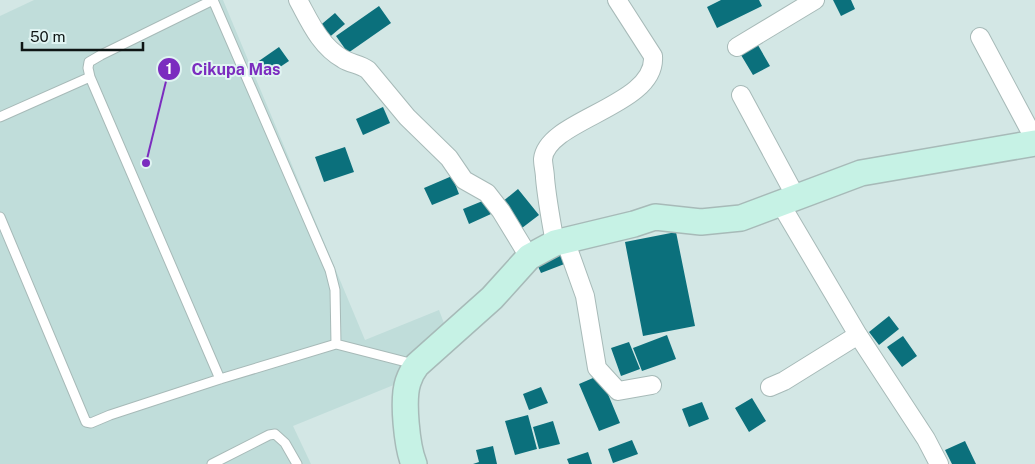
<svg xmlns="http://www.w3.org/2000/svg" width="1035" height="464" font-family="'Public Sans',sans-serif">
	<style>
		.built { fill: #c0ddda }
		.building { fill: #0b707c }
		.lines { fill: none; stroke-linecap: round; stroke-linejoin: round }
		.lane-casing { stroke: #a7bab8; stroke-width: 11 }
		.street-casing { stroke: #a7bab8; stroke-width: 20 }
		.secondary-casing { stroke: #a7bab8; stroke-width: 28 }
		.lane { stroke: #fff; stroke-width: 9 }
		.street { stroke: #fff; stroke-width: 18 }
		.secondary { stroke: #c6f2e5; stroke-width: 25 }
		.leader { fill: none; stroke: #7b2cbf; stroke-width: 2 }
		.callout-dot { fill: #7b2cbf; stroke: #e0f4f2; stroke-width: 2 }
		.mark-label { font-size: 15px; text-anchor: middle; font-weight: bold; fill: #fff }
		.callout-label { font-size: 16px; text-anchor: middle; font-weight: bold; fill: #7b2cbf; stroke: #e0f4f2; stroke-width: 4; stroke-linejoin: round; paint-order: stroke }
	</style>
	<rect width="100%" height="100%" fill="#d3e7e5"/>
	<path class="built" d="M34 0H223L365 340 439 310 450 339 401 382 293 426 311 464H0V16Z"/>
	<path class="building" d="M721 0H759L762 6 717 28 707 7Z
		M833 0H851L855 9 841 16Z
		M379 6 391 23 348 53 336 36Z
		M335 13 345 24 326 40 317 28Z
		M755 40 770 66 753 75 738 50Z
		M279 47 289 61 265 77 256 63Z
		M383 107 390 123 363 135 356 119Z
		M345 147 354 172 324 182 315 157Z
		M452 176 459 194 432 205 424 188Z
		M518 189 539 215 522 228 502 202Z
		M485 200 491 214 469 224 463 209Z
		M676 232 695 326 643 336 625 242Z
		M562 250 567 263 541 273 535 260Z
		M889 316 899 329 879 345 869 332Z
		M667 335 676 359 642 371 633 348Z
		M903 336 917 356 902 367 887 347Z
		M629 342 640 369 621 376 611 348Z
		M600 375 620 423 599 431 579 384Z
		M541 387 548 403 529 410 523 394Z
		M752 398 766 421 749 432 735 408Z
		M702 402 709 419 689 427 682 409Z
		M528 415 537 449 515 455 505 421Z
		M553 421 560 444 539 449 533 427Z
		M632 440 638 454 613 463 608 449Z
		M965 441 976 464H952L945 450Z
		M493 446 497 464H473L479 462 476 450Z
		M588 452 592 464H569L567 459Z"/>
	<g class="lines">
		<defs>
			<path id="lane" d="M213 0 101 55 89 62 88 68 90 77 220 379
				M213 0 330 270 335 290 336 344
				M0 117 90 77
				M0 217 86 422 91 423 110 415 220 379 336 344 414 364
				M212 464 269 435 275 434 285 443 297 464"/>
			<path id="street" d="M298 0C310 22 320 46 343 59 351 64 360 64 368 70L407 117 449 158 464 180 487 193 501 211 529 257
				M980 37 1035 140
				M737 47 815 0
				M741 95 796 197
				M780 203 858 335 926 439 939 464
				M565 240 585 296 597 368 618 391 652 385
				M555 243C551 221 547 200 545 178 545 172 543 165 543 159 547 119 657 106 653 56L617 0
				M770 387 784 381 858 335"/>
			<path id="secondary" d="M414 464C407 447 402 400 408 382 410 376 413 370 417 365L492 298 529 257 555 243 634 224 655 217 701 222 741 218 861 173 1035 143"/>
		</defs>
		<use href="#lane" class="lane-casing"/>
		<use href="#street" class="street-casing"/>
		<use href="#secondary" class="secondary-casing"/>
		<use href="#lane" class="lane"/>
		<use href="#street" class="street"/>
		<use href="#secondary" class="secondary"/>
	</g>
	<path class="leader" d="M146 163L169 69"/>
	<g class="callout-dot">
		<circle cx="146" cy="163" r="5"/>
		<circle cx="169" cy="69" r="12"/>
	</g>
	<g class="mark-label">
		<text x="169" y="74">1</text>
	</g>
	<g class="callout-label">
		<text x="236" y="75">Cikupa Mas</text>
	</g>
	<path d="M22 42v8h121v-8" fill="none" stroke="#0e1514" stroke-width="2.5"/>
	<text x="30" y="42" font-size="15" fill="#0e1514" stroke="#e0f4f2" stroke-width="4" paint-order="stroke">50 m</text>
</svg>
